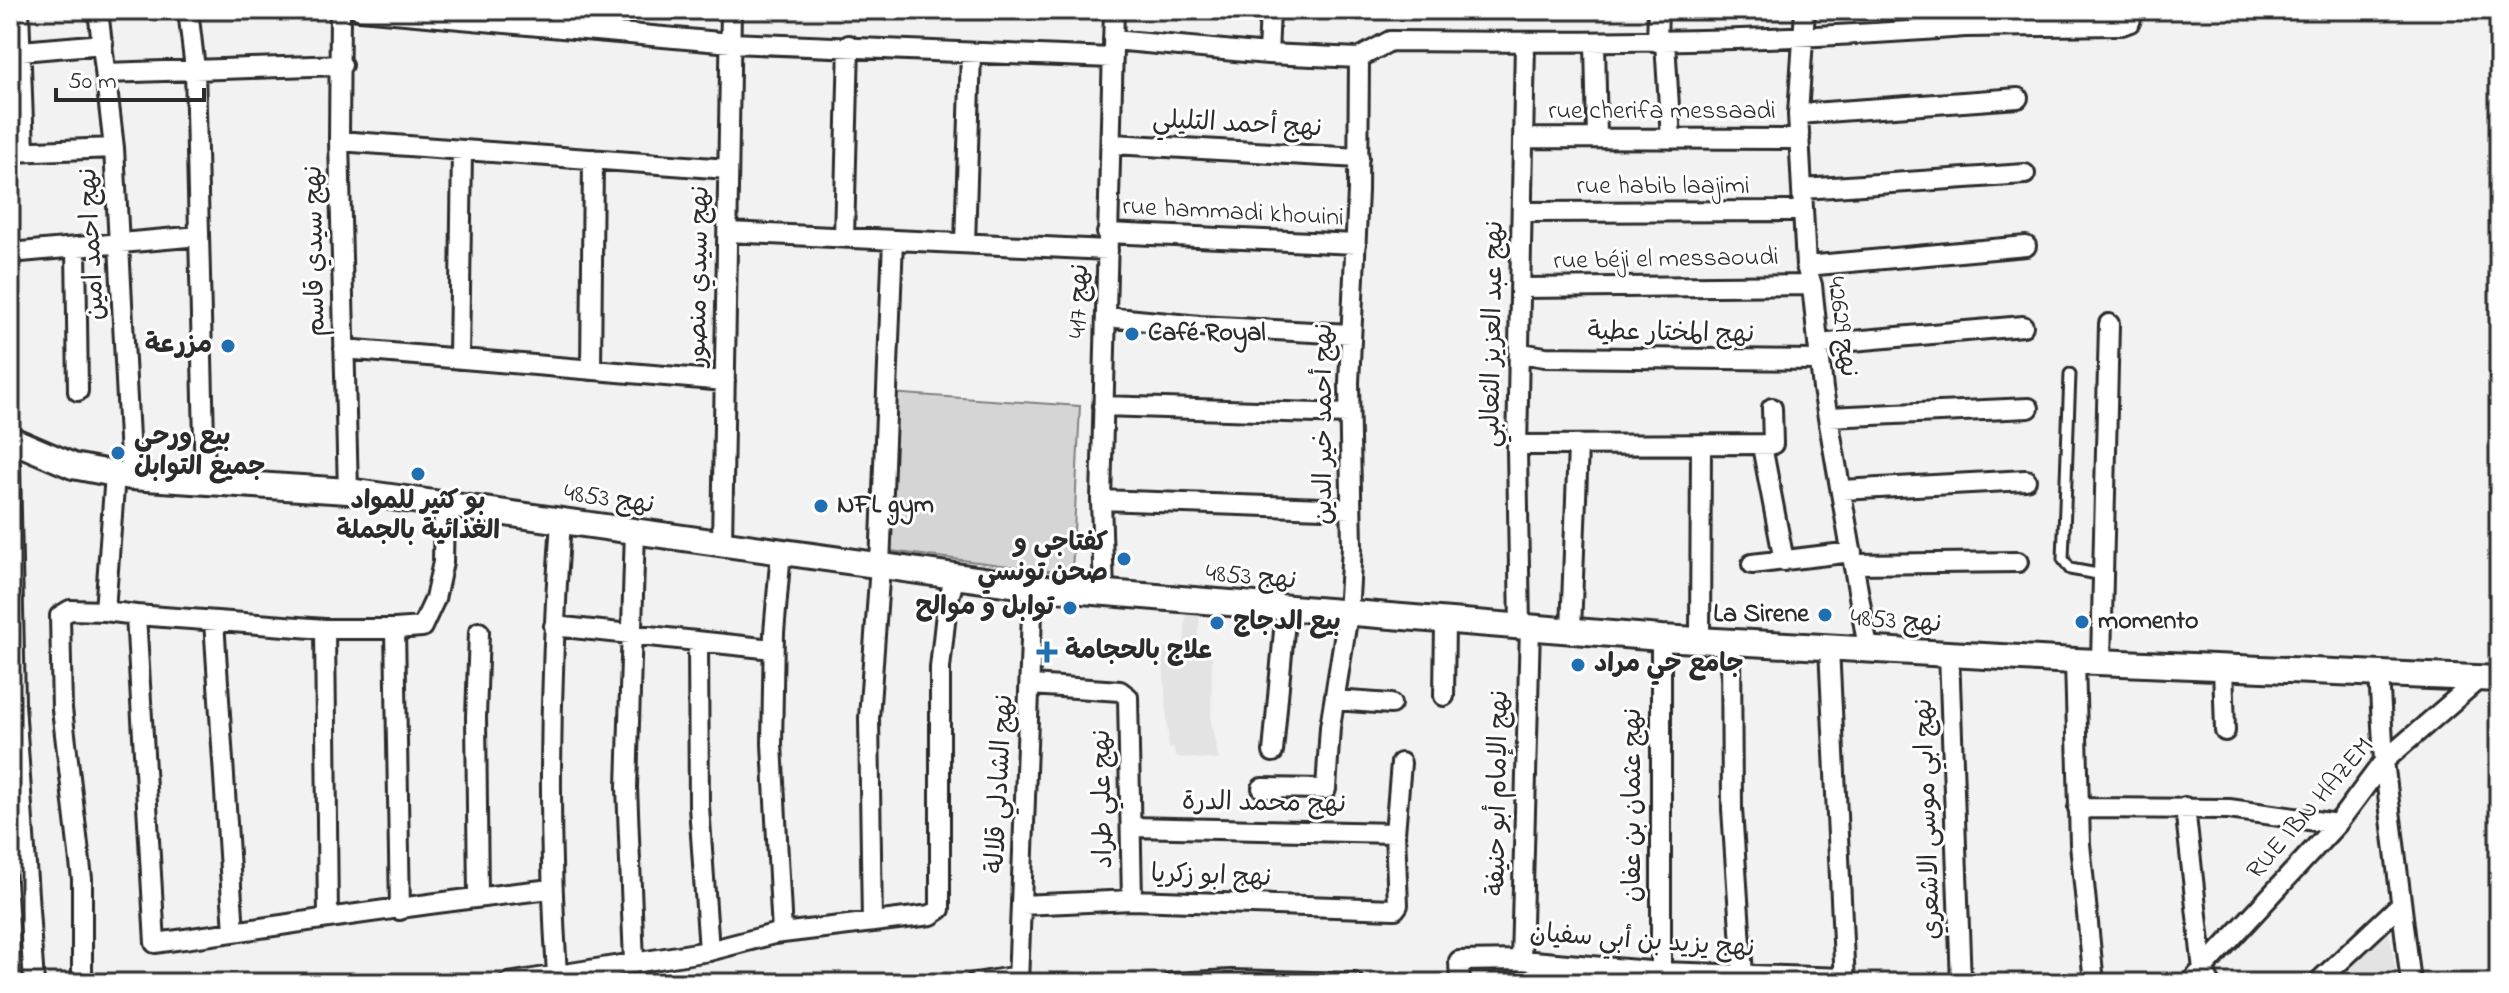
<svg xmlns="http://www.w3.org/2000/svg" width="2509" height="993" font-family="'Indie Flower','Playpen Sans Arabic',sans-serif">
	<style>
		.built { fill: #e3e3e3 }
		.green { fill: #d5d5d5; stroke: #808080; stroke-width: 2 }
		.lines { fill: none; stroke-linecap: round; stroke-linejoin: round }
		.lane-casing { stroke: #2b2b2b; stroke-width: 15 }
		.street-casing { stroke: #2b2b2b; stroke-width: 24 }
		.secondary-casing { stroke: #2b2b2b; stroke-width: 30 }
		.lane { stroke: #fff; stroke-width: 9 }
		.street { stroke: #fff; stroke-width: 18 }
		.secondary { stroke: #fff; stroke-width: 24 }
		.poi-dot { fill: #1f6fb2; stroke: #fff; stroke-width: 3 }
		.labels { text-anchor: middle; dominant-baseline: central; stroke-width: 6; stroke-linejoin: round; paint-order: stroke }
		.street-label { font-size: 26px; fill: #2b2b2b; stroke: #fff }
		.poi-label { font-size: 26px; font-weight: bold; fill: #2b2b2b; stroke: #fff; text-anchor: start }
	</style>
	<rect width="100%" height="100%" fill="#f2f2f2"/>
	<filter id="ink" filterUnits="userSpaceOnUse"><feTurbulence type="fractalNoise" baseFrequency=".0125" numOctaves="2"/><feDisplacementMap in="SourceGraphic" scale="16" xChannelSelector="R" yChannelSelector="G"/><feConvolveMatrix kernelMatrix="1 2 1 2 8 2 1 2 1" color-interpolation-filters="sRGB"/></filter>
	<g filter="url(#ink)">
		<path class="built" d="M1186 612 1200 615 1196 652 1212 657 1211 723 1219 760 1176 757 1173 747 1169 749 1162 648 1184 649Z
			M2387 921 2398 983H2321Z"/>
		<path class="green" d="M889 393 1080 406 1072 574 883 550Z"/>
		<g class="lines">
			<defs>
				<path id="lane" d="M2070 374 2063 559 2070 569 2103 575"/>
				<path id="street" d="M19 10 24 151
					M98 10 114 148 131 477
					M188 10 195 69 205 481
					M340 10 339 141 348 491
					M360 10 731 43 1112 58
					M1805 10 1798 114 1806 266 1812 285 1823 389 1868 648
					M1965 27 2122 25 2130 22 2134 10
					M1113 40 1268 54 1359 58 1390 41C1582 43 1773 42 1965 27L1964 10
					M1595 42 1597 138
					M1657 42 1658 10
					M1665 42 1671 139
					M10 52 103 44
					M1268 54 1270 10
					M106 73 342 65
					M1798 114 2018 98
					M1523 138 1800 139
					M339 141 728 169
					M1113 144 1359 158
					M10 152 114 148
					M1803 189 2025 174
					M1523 212 1802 211
					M728 232 1108 250
					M1107 233 1356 244
					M844 237 849 45
					M965 243 971 53
					M76 247 78 391
					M10 253 199 236
					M1806 266 2026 246
					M1521 288 1812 285
					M1106 317 1200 326 1350 334
					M1818 344 2023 326
					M344 349 725 381
					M1521 353 1545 357 1819 360
					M459 359 462 150
					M591 370 593 159
					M1103 406 1349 414
					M1828 417 2029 408
					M1518 445 1773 444 1772 408
					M1762 446 1784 561
					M10 466 15 704 34 983
					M1842 490 2026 480
					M1101 500 1351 509
					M722 543 731 10
					M781 551 774 633 772 744 782 933
					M1752 564 1852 552
					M1854 564 2018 562
					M1104 593 1101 500 1114 10
					M105 611 136 615 155 943C287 925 419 903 552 889
					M136 615 325 629H395
					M214 621 234 932
					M554 626 773 649
					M1520 627 1517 449 1525 43
					M325 629 328 918
					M1571 630 1578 446
					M1661 638V972
					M1700 638 1701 446
					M1731 641 1732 809 1743 975
					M698 643 699 806 709 951
					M1829 647 1845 983
					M1949 654 1961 983
					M2075 661 2080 844 2094 983
					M2101 661 2109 324
					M2223 666 2225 731
					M2379 673 2384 761 2411 983
					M1031 685 1120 691 1128 697 1132 900
					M1444 696 1445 622
					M1335 700 1391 704
					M1273 752 1286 609
					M1262 788 1326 789 1330 727 1348 614 1352 547 1349 383 1358 191 1359 58
					M2185 807 2203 970 2210 983
					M2078 808 2229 809 2337 824
					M1132 827 1395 833
					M478 896 476 717 479 632
					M1021 905 1132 900 1395 909 1398 905 1395 833 1401 763
					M400 910 395 629 422 627 435 599 443 562 444 504
					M872 922 869 718 880 566 893 240
					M1521 960 1530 627
					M634 962 627 787 635 531
					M1539 962 1540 983
					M557 975C547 824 550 672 561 521
					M82 983V879L62 709 60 616 70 610 105 611 115 474
					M508 983 709 951 774 934 931 915 940 909V668L947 604 956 574
					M975 983 1019 976
					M1018 983 1033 587
					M1172 983 1231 980 1354 983
					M1460 983 1459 961 1521 960 1661 972 1845 978
					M2190 983 2337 824 2384 761 2480 678
					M2317 983 2400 905"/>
				<path id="secondary" d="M10 439 73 466 131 477 348 491 1033 587 1661 638 2075 661 2499 679"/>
			</defs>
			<use href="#lane" class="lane-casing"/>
			<use href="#street" class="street-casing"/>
			<use href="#secondary" class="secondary-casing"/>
			<use href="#lane" class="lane"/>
			<use href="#street" class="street"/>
			<use href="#secondary" class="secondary"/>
		</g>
	</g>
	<g class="poi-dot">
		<circle cx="1132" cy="334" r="8"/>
		<circle cx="228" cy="346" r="8"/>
		<circle cx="118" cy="453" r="8"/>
		<circle cx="418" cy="474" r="8"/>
		<circle cx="821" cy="506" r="8"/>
		<circle cx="1124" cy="559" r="8"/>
		<circle cx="1070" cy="608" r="8"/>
		<circle cx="1825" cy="615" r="8"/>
		<circle cx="2082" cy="622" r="8"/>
		<circle cx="1217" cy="623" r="8"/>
		<path d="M1043 640h8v8h8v8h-8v8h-8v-8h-8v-8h8z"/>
		<circle cx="1578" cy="665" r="8"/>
	</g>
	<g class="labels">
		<g class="street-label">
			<text x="1662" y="112">rue cherifa messaadi</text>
			<text transform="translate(1237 125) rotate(3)">نهج أحمد التليلي</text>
			<text x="1663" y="187">rue habib laajimi</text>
			<text transform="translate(1233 213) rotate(3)">rue hammadi khouini</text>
			<text transform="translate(93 244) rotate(-93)">نهج احمد امين</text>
			<text transform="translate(316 251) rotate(-91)">نهج سيدي قاسم</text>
			<text transform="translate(1666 260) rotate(-1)">rue béji el messaoudi</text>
			<text transform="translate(700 276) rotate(-89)">نهج سيدي منصور</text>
			<text transform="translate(1080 301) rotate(-88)">نهج 417</text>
			<text transform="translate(1841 327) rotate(82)">نهج 42629</text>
			<text transform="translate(1494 334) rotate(-89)">نهج عبد العزيز الثعالبي</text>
			<text transform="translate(1671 334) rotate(1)">نهج المختار عطية</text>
			<text transform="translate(1325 424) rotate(-90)">نهج أحمد خير الدين</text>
			<text transform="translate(609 500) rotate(8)">نهج 4853</text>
			<text transform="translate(1251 578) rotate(5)">نهج 4853</text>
			<text transform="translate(1896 622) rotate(4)">نهج 4853</text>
			<text transform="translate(1001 784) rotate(-87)">نهج الشادلي قلالة</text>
			<text transform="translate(1499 793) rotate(-89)">نهج الإمام أبو حنيفة</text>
			<text transform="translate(1104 799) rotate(-91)">نهج علي طراد</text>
			<text transform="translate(1264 804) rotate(1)">نهج محمد الدرة</text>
			<text transform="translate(1634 805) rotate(-90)">نهج عثمان بن عفان</text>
			<text transform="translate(2311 809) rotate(-49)">RUE IBN HAZEM</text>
			<text transform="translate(1929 819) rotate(-92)">نهج ابي موسى الاشعري</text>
			<text transform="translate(1211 877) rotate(2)">نهج ابو زكريا</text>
			<text transform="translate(1642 942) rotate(4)">نهج يزيد بن أبي سفيان</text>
		</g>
		<g class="poi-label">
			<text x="1148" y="334">Café Royal</text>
			<text x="212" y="346" text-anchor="end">مزرعة</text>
			<text x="134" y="438">بيع ورحي<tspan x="134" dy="30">جميع التوابل</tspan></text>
			<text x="418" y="502" text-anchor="middle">بو كثير للمواد<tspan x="418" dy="30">الغذائية بالجملة</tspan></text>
			<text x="837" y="506">NFL gym</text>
			<text x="1108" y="544" text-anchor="end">كفتاجي و<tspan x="1108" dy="30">صحن تونسي</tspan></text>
			<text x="1054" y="608" text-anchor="end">توابل و موالح</text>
			<text x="1809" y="615" text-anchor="end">La Sirene</text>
			<text x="2098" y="622">momento</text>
			<text x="1233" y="623">بيع الدجاج</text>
			<text x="1065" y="652">علاج بالحجامة</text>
			<text x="1594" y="665">جامع حي مراد</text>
		</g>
	</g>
	<rect width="2509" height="993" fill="none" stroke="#fff" stroke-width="40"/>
	<rect x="20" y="20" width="2469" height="953" fill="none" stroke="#2b2b2b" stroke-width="3" filter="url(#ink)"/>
	<path d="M56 88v12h148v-12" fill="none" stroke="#2b2b2b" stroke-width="4"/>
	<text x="68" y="88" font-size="24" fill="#2b2b2b" stroke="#ffffff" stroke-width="6" paint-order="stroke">50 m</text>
</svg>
